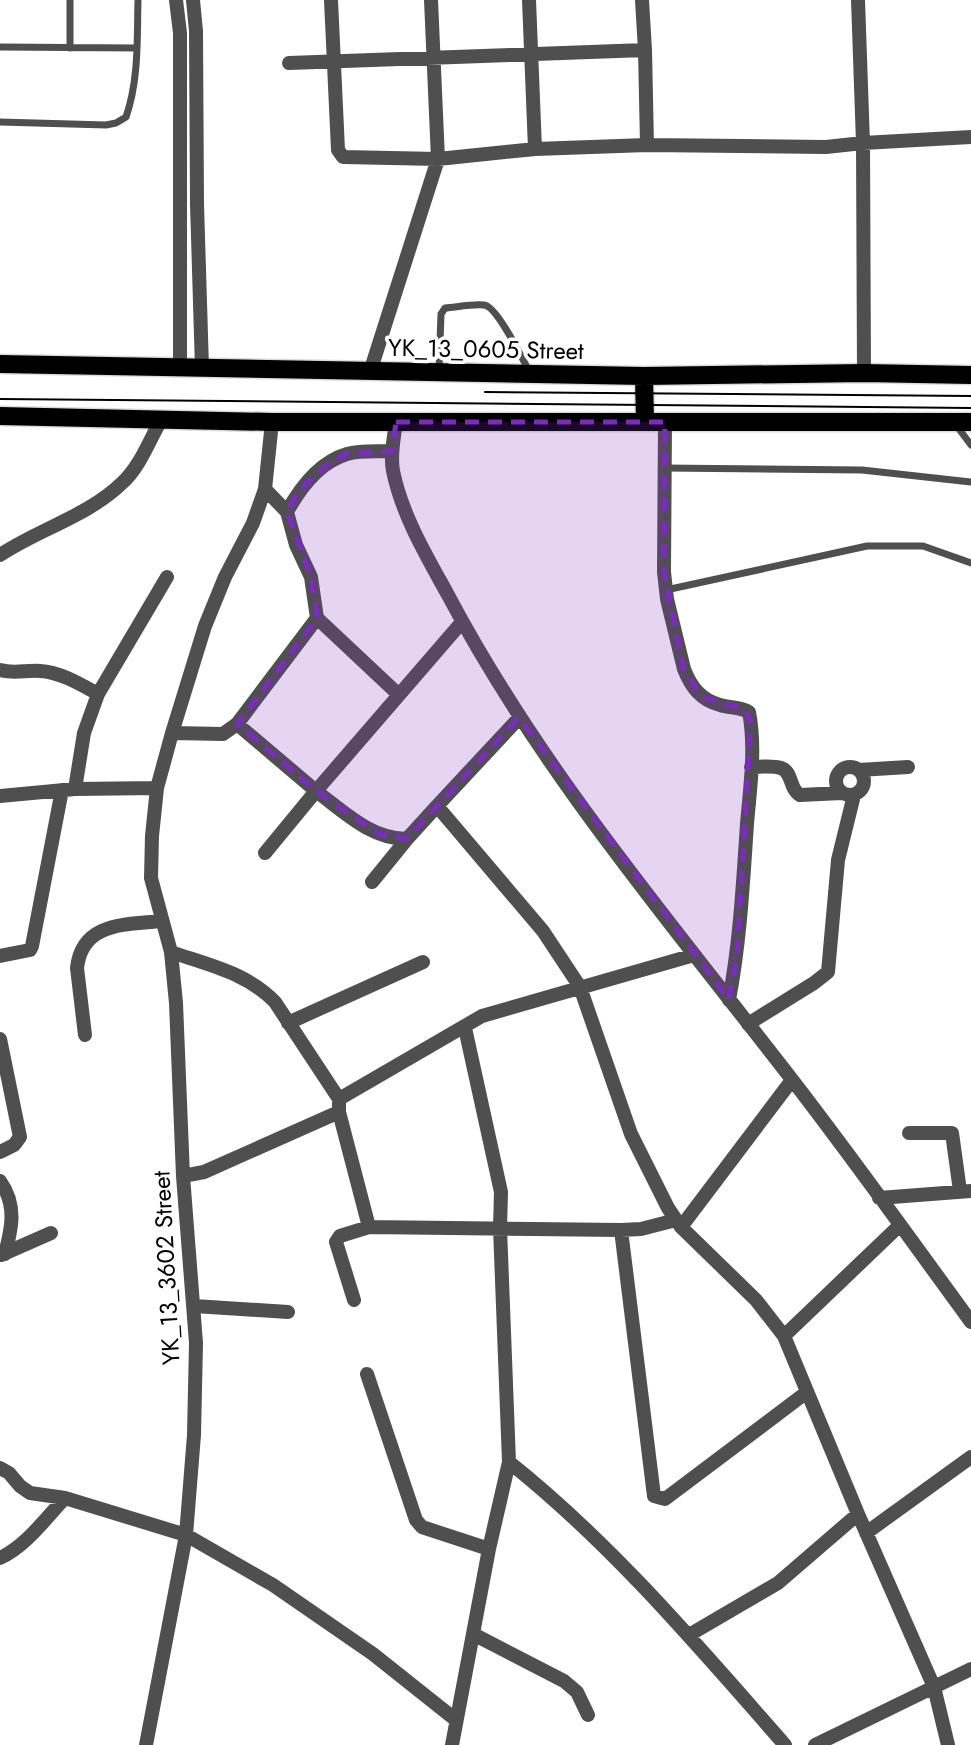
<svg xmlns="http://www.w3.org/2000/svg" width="971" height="1745" font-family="Jost,sans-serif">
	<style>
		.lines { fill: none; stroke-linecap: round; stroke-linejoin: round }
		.primary-casing { stroke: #dbdbdb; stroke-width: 21 }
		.lane { stroke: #4f4f4f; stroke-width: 7 }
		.street { stroke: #4f4f4f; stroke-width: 14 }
		.primary { stroke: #000; stroke-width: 18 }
		.tram { stroke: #000; stroke-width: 2 }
		.marked { fill: #7b2cbf; fill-opacity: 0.2; stroke: #7b2cbf; stroke-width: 5; stroke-dasharray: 14 9; stroke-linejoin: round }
		.labels { text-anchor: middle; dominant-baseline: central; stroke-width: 7; stroke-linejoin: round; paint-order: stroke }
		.street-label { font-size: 24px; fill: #000; stroke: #fff }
	</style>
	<rect width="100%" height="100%" fill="#fff"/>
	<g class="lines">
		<defs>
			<path id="primary" d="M0 364 644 376 864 373 971 375
				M644 376 645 422
				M0 416 272 422H971"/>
		</defs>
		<use href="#primary" class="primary-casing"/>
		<path class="lane" d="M0 47 137 48
			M70 48V0
			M0 122 106 125 116 123 126 117C139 80 137 38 138 0
			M439 371 441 314 445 308C457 307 472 304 484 305 497 306 523 360 530 373
			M956 425 971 445
			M665 468 862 470 971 482
			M666 590 867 546H923L971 563"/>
		<path class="street" d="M176 0 180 33V368
			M193 0 196 31 197 204 202 368
			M331 0 338 150 343 157 438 159 535 149 647 145 826 147 863 143 971 137
			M529 0 535 149
			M642 0 645 50 647 145
			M858 0 863 143 864 373
			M289 63 645 50
			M370 372 438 159 431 0
			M396 422C394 438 390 455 393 471 402 515 426 555 448 595 540 769 670 922 790 1077 852 1157 911 1240 971 1322
			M665 422 664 572 667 599 684 669C691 687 701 700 720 705 730 708 740 707 749 712 756 748 750 788 747 824 743 883 740 942 729 1000
			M287 512C300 488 320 462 347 454 361 450 378 452 392 451
			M0 555C39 529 88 516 122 483 140 467 150 439 162 418
			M317 618 399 695
			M0 670C13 674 26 670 40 671 60 672 80 684 98 694
			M519 718 437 806 543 931 580 987 631 1134 668 1208 681 1227 756 1300 784 1336 858 1514 934 1687 948 1745
			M237 724 317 618 311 577 296 545 287 512 265 489
			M172 733 223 734 237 724 316 791 462 622
			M751 767C760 767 772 765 781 768 793 772 789 789 800 795L842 793
			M836 781a14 14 0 1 1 28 0a14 14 0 1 1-28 0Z
			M859 770 908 767
			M75 789 84 733 98 694 167 577
			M0 796 75 789 157 788
			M265 853 316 791C344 812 371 839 407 839L437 806
			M372 882 407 839
			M171 952C209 965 247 973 275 1002L339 1099 482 1016 694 955
			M0 956 30 950 32 946 62 790
			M288 1023 423 962
			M748 1024 814 983 828 972 838 860 854 795
			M465 1028 501 1192 500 1228 509 1462C612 1544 698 1646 785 1745
			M85 1035 77 968C82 922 125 925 161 921
			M0 1039 20 1137 14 1145 0 1152
			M339 1112 369 1227
			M909 1133H952L960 1191
			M183 1176 204 1172 339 1112V1099
			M0 1181C17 1205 12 1227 5 1254
			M879 1198 971 1191
			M681 1227 792 1080
			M621 1230 654 1496 665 1499 807 1392
			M1 1255 51 1233
			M354 1300 336 1242 340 1236 369 1227 621 1230 641 1229 676 1220
			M194 1306 288 1312
			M784 1336 900 1225
			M367 1374 416 1520 422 1527 489 1549
			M0 1468 9 1473 20 1486 30 1493 65 1498 186 1535 273 1585 373 1654 456 1720
			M866 1533 971 1457
			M0 1558C26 1546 45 1519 65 1498
			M473 1634 564 1681 577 1692 588 1715
			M689 1635 778 1583 858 1514
			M146 1745 186 1535 194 1435 196 1343 183 1176 176 1003 171 952 151 878 152 836 157 788 172 733 205 626 225 577 253 523 265 489 272 422
			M452 1745 489 1549 509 1462
			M815 1745 971 1669"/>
		<use href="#primary" class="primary"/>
		<path class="tram" d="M485 392 971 396
			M0 399 971 408"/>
	</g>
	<path class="marked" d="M396 422H665L664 572 684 669 701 696 744 709 751 720 737 957 729 1000 519 718 407 839 378 834 316 791 237 724 317 618 311 577 287 512 298 491 331 461 348 453 392 451Z"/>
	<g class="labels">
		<g class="street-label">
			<text transform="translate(486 349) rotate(1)">YK_13_0605 Street</text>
			<text transform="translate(166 1268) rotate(-93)">YK_13_3602 Street</text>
		</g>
	</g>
</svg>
